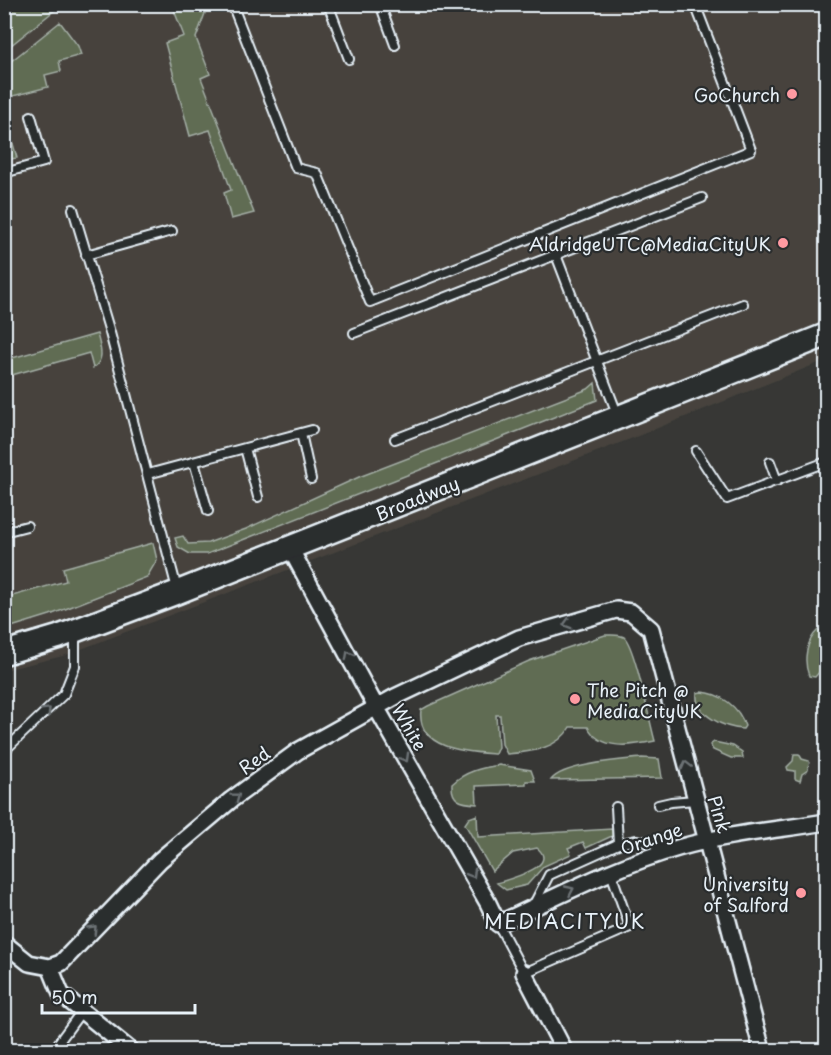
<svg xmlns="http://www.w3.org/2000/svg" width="831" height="1055" font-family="'Playpen Sans',sans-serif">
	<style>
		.built { fill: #46433d }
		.green { fill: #606c53; stroke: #a4aea6; stroke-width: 1.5 }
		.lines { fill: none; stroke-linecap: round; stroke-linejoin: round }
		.lane-casing { stroke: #e8f1f8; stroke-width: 12 }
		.street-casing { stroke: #e8f1f8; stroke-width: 20 }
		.secondary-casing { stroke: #e8f1f8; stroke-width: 27 }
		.lane { stroke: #2a2d2e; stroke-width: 8 }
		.street { stroke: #2a2d2e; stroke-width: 15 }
		.secondary { stroke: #2a2d2e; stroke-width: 22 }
		.oneway { stroke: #6c7275 }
		.poi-dot { fill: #ff9aa2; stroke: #2a2d2e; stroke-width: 2 }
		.labels { text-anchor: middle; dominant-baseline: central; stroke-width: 4.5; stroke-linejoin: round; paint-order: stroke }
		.poi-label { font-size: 18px; fill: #e8f1f8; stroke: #2a2d2e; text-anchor: end }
		.street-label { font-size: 18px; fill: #e8f1f8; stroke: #2a2d2e }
		.neighbourhood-label { font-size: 20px; letter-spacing: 1.5px; fill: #e8f1f8; stroke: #2a2d2e }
	</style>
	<rect width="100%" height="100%" fill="#373735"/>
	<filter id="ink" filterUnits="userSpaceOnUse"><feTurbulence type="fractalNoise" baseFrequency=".0167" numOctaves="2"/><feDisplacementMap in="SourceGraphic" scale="12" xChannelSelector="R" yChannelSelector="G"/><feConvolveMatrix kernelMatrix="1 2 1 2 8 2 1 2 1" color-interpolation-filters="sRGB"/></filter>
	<g filter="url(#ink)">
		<path class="built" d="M43 4 826 5V360L638 436 63 656 5 670V35Z"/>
		<path class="green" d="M4 5H50L55 10 5 50Z
			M172 5H208L196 38 210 74 201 78 254 213 231 219 224 193 231 190 210 130 190 136 165 43 184 36Z
			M60 22 78 46 81 55 59 61 61 71 45 75 48 87 5 98V66Z
			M4 112 17 158 11 159 7 145 5 146Z
			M97 334C100 347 106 359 93 368L89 353 5 377V360Z
			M595 383 597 400 207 554H190L178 547 175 538 183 536 188 544 208 543 246 529 359 477 588 389Z
			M153 543 157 560 147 577 50 615 5 629V598L66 581 63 568Z
			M818 630 824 632C829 645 826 667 815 677L809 676C803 661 806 641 818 630Z
			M605 635C611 635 619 634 624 637 635 646 650 724 655 741 632 746 600 751 588 727H570C558 749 531 752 507 754L502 744 500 715H496L498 747 495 754C469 752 416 750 421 710L428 706 529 661Z
			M701 692C721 693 739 707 745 726L743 729C725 728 694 715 697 693Z
			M714 742 733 746 742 752 743 758H731L713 750 710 745Z
			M794 754H799L802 759 809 761 808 770 802 774 800 781 795 779V771L788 770 787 767 793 761Z
			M642 758 659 759 662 778 551 780C563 764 622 760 642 758Z
			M499 765 531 770 535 781H526V784L476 786 477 804C461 803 451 801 452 784 466 771 481 768 499 765Z
			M477 815 478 837 612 829V836L586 848 583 842 568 848 571 854 544 866 527 885 506 890 497 883C510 879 560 866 537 848L513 853 492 871 465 824 469 818Z"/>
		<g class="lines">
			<defs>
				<path id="lane" d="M232 4 296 168 317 173 370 302 751 150 695 4
					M328 4 349 59
					M380 4 395 45
					M493 4V6
					M4 173 44 162 31 116
					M73 209 109 329 177 589
					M86 255 172 231
					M556 255 618 416
					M354 333 702 198
					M301 433 311 479
					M395 439 743 304
					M245 448 258 497
					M696 451 727 499 826 462
					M194 462 208 511
					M770 462 777 481
					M148 474 312 430
					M4 532 27 526
					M4 751 64 694 75 666V633
					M658 805 671 802 695 800
					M618 844 636 840 670 847
					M534 904 549 875 618 844 616 807
					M498 924 524 973 630 927 611 873
					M59 1042 81 1012"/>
				<path id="street" d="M290 548 376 707 488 903 498 924C557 897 615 866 678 848 726 834 777 830 826 822
					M4 943 29 963 50 967
					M50 967 61 963 160 860 231 800 298 751 395 697 519 638 616 610 631 612 651 629 762 1050
					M50 967 61 994 130 1050
					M524 973 564 1050"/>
				<path id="secondary" d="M4 653 58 637 178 592 826 335"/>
			</defs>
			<use href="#lane" class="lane-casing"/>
			<use href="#street" class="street-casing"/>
			<use href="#secondary" class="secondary-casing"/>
			<use href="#lane" class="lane"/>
			<use href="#street" class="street"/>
			<use href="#secondary" class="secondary"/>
		</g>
		<defs><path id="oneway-chevron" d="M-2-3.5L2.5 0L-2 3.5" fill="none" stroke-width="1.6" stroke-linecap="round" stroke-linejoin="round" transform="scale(1.5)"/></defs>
		<g class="oneway">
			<use href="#oneway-chevron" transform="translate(567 624) rotate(164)"/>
			<use href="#oneway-chevron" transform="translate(349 655) rotate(-118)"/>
			<use href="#oneway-chevron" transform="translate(47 711) rotate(-45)"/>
			<use href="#oneway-chevron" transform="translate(405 758) rotate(60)"/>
			<use href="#oneway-chevron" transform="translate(686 765) rotate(-104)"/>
			<use href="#oneway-chevron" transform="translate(236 797) rotate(-37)"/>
			<use href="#oneway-chevron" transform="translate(472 874) rotate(60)"/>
			<use href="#oneway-chevron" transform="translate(570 890) rotate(-25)"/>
			<use href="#oneway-chevron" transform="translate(93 929) rotate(-46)"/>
		</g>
	</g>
	<g class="poi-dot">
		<circle cx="792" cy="94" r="6"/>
		<circle cx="783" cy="243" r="6"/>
		<circle cx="575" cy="699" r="6"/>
		<circle cx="801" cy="893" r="6"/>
	</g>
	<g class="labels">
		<g class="poi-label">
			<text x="780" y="94">GoChurch</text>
			<text x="771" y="243">AldridgeUTC@MediaCityUK</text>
			<text x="587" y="689" text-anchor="start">The Pitch @<tspan x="587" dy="21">MediaCityUK</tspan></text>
			<text x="789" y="883">University<tspan x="789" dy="21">of Salford</tspan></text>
		</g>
		<g class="street-label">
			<text transform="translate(417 498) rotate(-22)">Broadway</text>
			<text transform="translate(410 727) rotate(60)">White</text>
			<text transform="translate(254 760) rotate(-36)">Red</text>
			<text transform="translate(720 814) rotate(73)">Pink</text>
			<text transform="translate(651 838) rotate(-19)">Orange</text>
		</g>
		<g class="neighbourhood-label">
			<text x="565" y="921">MEDIACITYUK</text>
		</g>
	</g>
	<rect width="831" height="1055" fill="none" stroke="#2a2d2e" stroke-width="24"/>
	<rect x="12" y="12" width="807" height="1031" fill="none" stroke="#e8f1f8" stroke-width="2" filter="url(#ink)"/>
	<path d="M42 1004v9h153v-9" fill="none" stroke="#e8f1f8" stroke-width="3"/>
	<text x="51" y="1004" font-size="18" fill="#e8f1f8" stroke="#2a2d2e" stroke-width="4.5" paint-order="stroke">50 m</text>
</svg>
